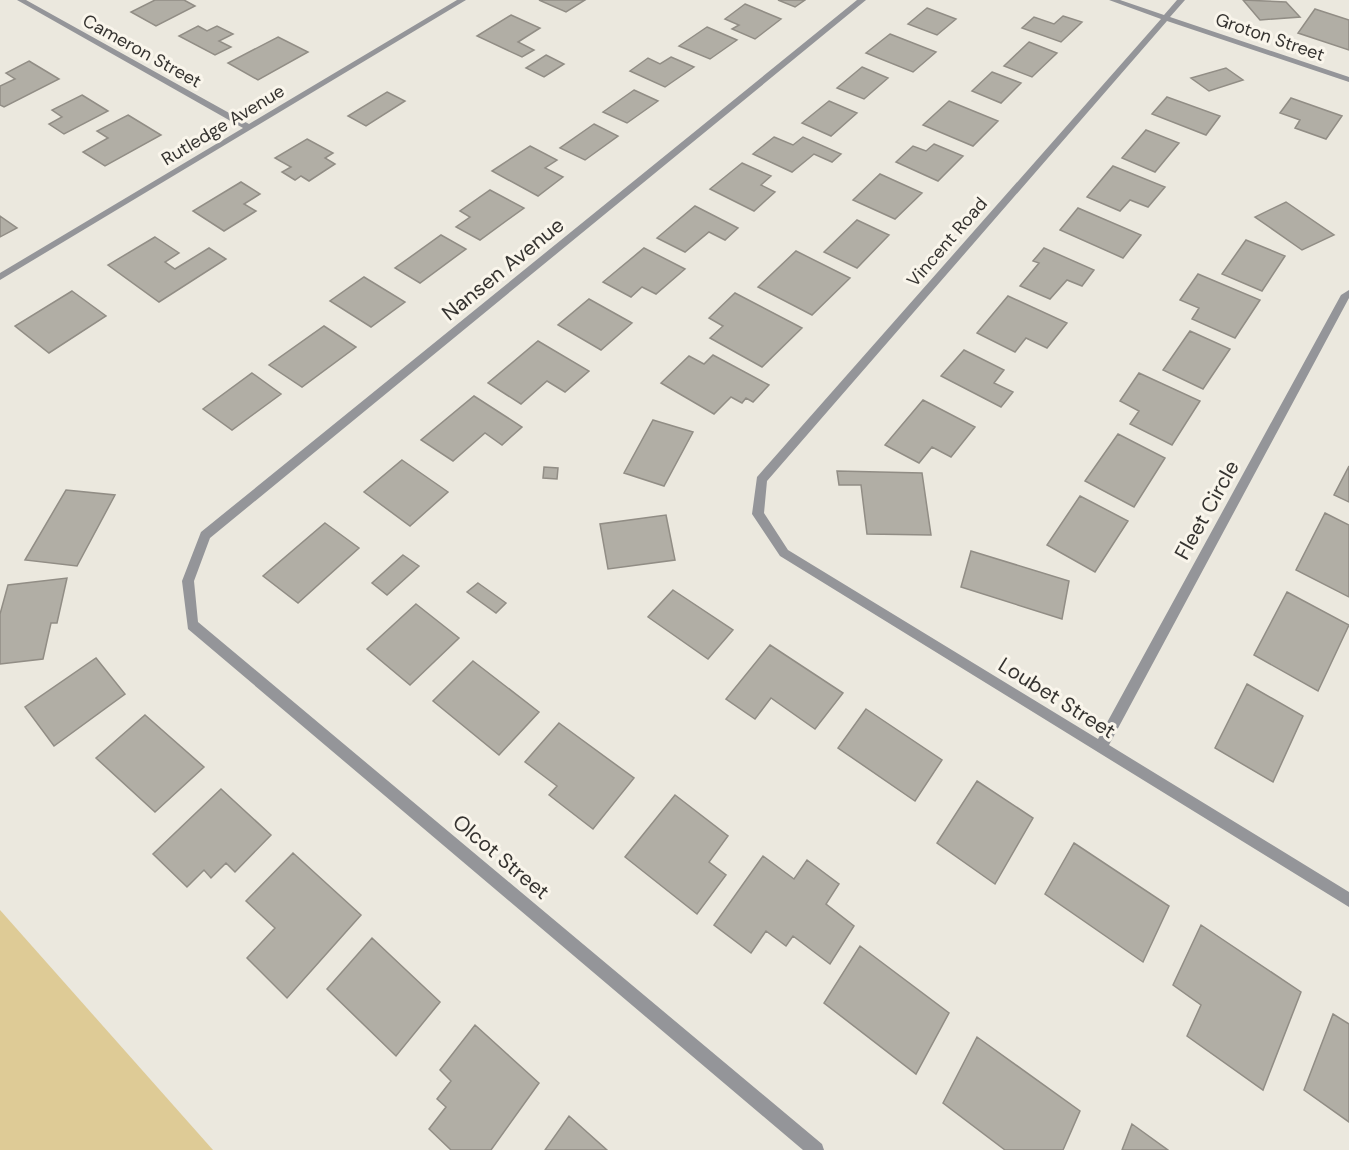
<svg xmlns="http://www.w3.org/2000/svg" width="1349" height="1150" font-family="'DM Sans',sans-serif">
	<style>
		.green { fill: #decb96 }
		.building { fill: #b1aea5; stroke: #918d85; stroke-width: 1.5 }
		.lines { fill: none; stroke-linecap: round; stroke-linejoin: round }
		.minor { fill: #949599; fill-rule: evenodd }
		.labels { text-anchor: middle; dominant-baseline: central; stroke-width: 6; stroke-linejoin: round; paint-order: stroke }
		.far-street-label { font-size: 18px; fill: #353330; stroke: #f9f5eb }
		.street-label { font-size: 21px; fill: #353330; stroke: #f9f5eb }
	</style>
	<rect width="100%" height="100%" fill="#ebe8de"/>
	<path class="green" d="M0 910 213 1150H0Z"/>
	<path class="building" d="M155 0H184L195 6 156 26 131 12Z
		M539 0H585L566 12Z
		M778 0H805L795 7Z
		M1243 0 1286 2 1300 17 1260 20Z
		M745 4 781 19 755 39 732 29 739 25 725 19Z
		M927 8 956 19 937 35 908 24Z
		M1315 9 1349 20V50L1298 33Z
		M511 15 540 28 518 42 534 50 522 57 477 36Z
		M1063 16 1082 22 1061 42 1022 28 1034 17 1054 24Z
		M198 26 207 31 217 26 233 34 219 41 231 47 215 55 179 36Z
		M707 27 737 40 710 59 679 46Z
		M890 34 936 52 913 72 866 53Z
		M278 37 308 52 258 80 228 63Z
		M1029 42 1057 53 1032 77 1004 66Z
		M546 55 564 64 544 77 526 68Z
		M671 57 694 67 665 87 630 71 648 58 660 64Z
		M29 61 59 79 4 107 0 105V86L15 79 6 73Z
		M862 67 888 78 864 99 837 88Z
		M1226 68 1243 80 1209 91 1191 78Z
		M992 72 1021 83 1001 103 972 91Z
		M634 90 658 101 627 123 603 112Z
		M387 92 405 101 366 126 348 116Z
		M82 95 108 111 64 134 49 124 62 117 52 110Z
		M1167 97 1220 116 1206 135 1152 114Z
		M1291 98 1342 116 1326 139 1295 128 1300 120 1280 113Z
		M829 101 857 113 831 136 802 123Z
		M949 101 998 121 973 146 923 125Z
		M128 115 161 135 105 166 83 152 108 138 97 131Z
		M594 124 618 136 585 160 560 148Z
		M1146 130 1179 143 1155 172 1122 158Z
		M774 137 793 145 803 137 841 154 832 162 814 154 792 172 753 154Z
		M307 139 333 153 325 158 335 164 309 181 301 176 295 180 282 172 291 167 275 158Z
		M934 144 963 156 938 181 896 162 913 146 926 151Z
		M530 146 557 160 545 168 563 177 538 196 492 171Z
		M742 163 771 176 761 185 775 192 754 211 710 189Z
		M1113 166 1165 187 1148 207 1130 200 1120 211 1087 197Z
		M880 174 922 193 895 219 853 200Z
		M241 182 260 194 244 204 256 211 224 231 193 211Z
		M490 190 524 208 480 240 456 227 470 217 460 211Z
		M1286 202 1334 235 1302 250 1255 217Z
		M695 206 738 228 725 240 709 232 685 252 657 238Z
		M1078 208 1141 235 1123 258 1060 230Z
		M0 216 17 228 0 237Z
		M857 220 889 235 857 268 824 252Z
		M441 235 466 249 420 283 395 268Z
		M155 237 179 253 165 262 175 269 209 248 226 259 159 302 108 265Z
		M1246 240 1285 256 1262 291 1222 274Z
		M644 248 685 269 656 294 642 287 631 297 603 282Z
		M1044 248 1094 270 1082 286 1067 280 1050 299 1020 286 1039 263 1033 261Z
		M796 251 850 278 812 315 758 287Z
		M1198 274 1260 300 1235 338 1192 319 1199 308 1180 300Z
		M364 277 405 302 371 327 330 301Z
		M72 291 106 316 49 353 15 326Z
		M735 293 802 328 762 367 710 338 723 326 709 318Z
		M1008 296 1067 323 1047 348 1026 338 1015 352 977 333Z
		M589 299 632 323 601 350 558 325Z
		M324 326 356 347 302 387 269 365Z
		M1190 331 1230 349 1203 389 1163 370Z
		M538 341 589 371 565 392 547 381 521 404 488 383Z
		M964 350 1004 370 994 383 1013 392 1001 407 941 376Z
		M713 355 769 385 753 402 746 398 742 403 731 397 714 414 661 383 689 356 704 364Z
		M252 373 281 394 232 430 203 409Z
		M1139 373 1200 401 1172 445 1130 424 1139 411 1120 401Z
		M474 396 522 427 502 445 485 433 453 461 421 440Z
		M923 400 975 427 951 457 932 447 919 463 885 445Z
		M653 420 693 432 664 486 624 473Z
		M1118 434 1165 458 1134 507 1085 481Z
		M402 460 448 492 410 526 364 492Z
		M1349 466V502L1334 495Z
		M544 467 558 468 557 479 543 478Z
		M837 471 922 473 931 535 867 534 861 485H839Z
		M66 490 115 495 77 566 25 560Z
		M1080 496 1128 521 1095 572 1047 545Z
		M1325 513 1349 525V597L1296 570Z
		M666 515 675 560 608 569 600 524Z
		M325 523 359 548 298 603 263 576Z
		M971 551 1069 581 1062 619 961 587Z
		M403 555 419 566 387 595 372 583Z
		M67 578 57 623H51L43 659 0 664V614L8 585Z
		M478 583 506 603 496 613 467 592Z
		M673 590 733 630 708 659 648 617Z
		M1287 592 1349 625 1318 691 1254 655Z
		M416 604 459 638 410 685 367 649Z
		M770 645 843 693 815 729 771 698 755 719 726 699Z
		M96 658 125 694 54 746 25 707Z
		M473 661 539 712 499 755 433 701Z
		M1247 684 1303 716 1273 782 1215 748Z
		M866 709 942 760 915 801 838 748Z
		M145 715 204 767 155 812 96 758Z
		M559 723 634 778 593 829 549 795 557 786 525 762Z
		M977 781 1033 818 995 884 937 843Z
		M221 789 271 835 235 872 226 863 211 878 204 870 187 887 153 854Z
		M675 795 728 836 709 862 726 875 697 914 625 857Z
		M1074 843 1169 906 1143 962 1045 894Z
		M293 853 361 915 287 998 247 958 275 928 246 901Z
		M763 856 794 879 807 860 839 884 826 904 854 926 830 964 793 936 786 946 766 931 751 953 714 925Z
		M1201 925 1301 992 1263 1090 1187 1036 1201 1005 1173 985Z
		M372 938 440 1002 396 1056 327 989Z
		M860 946 949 1013 916 1074 824 1003Z
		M1333 1014 1349 1024V1122L1304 1090Z
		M475 1025 539 1083 491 1150H451L429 1129 446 1107 437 1099 451 1081 440 1070Z
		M977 1037 1080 1111 1063 1150H1005L943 1103Z
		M569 1116 607 1150H545Z
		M1132 1124 1168 1150H1122Z"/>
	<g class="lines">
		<path class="minor" d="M17 0H26L249 124 457 0H466L0 280V273L243 128Z
			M857 0H866L210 538 194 581 198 622 822 1144 824 1150H803L188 629 182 581 201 532Z
			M1109 0H1120L1164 15 1177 0H1185L1170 17 1349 77V82L1167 21 767 481 764 513 788 550 1098 739 1341 295 1349 290V298L1109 745 1349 892V907L780 556 752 514 757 477 1161 19Z"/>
	</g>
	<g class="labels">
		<g class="far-street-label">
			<text transform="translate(1270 37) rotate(19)">Groton Street</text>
			<text transform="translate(142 51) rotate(29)">Cameron Street</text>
			<text transform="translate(223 125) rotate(-31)">Rutledge Avenue</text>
			<text transform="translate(947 242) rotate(-49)">Vincent Road</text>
		</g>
		<g class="street-label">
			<text transform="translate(503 269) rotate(-39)">Nansen Avenue</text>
			<text transform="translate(1207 510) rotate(-61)">Fleet Circle</text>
			<text transform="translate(1057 698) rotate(32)">Loubet Street</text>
			<text transform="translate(501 857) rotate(40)">Olcot Street</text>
		</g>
	</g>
</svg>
